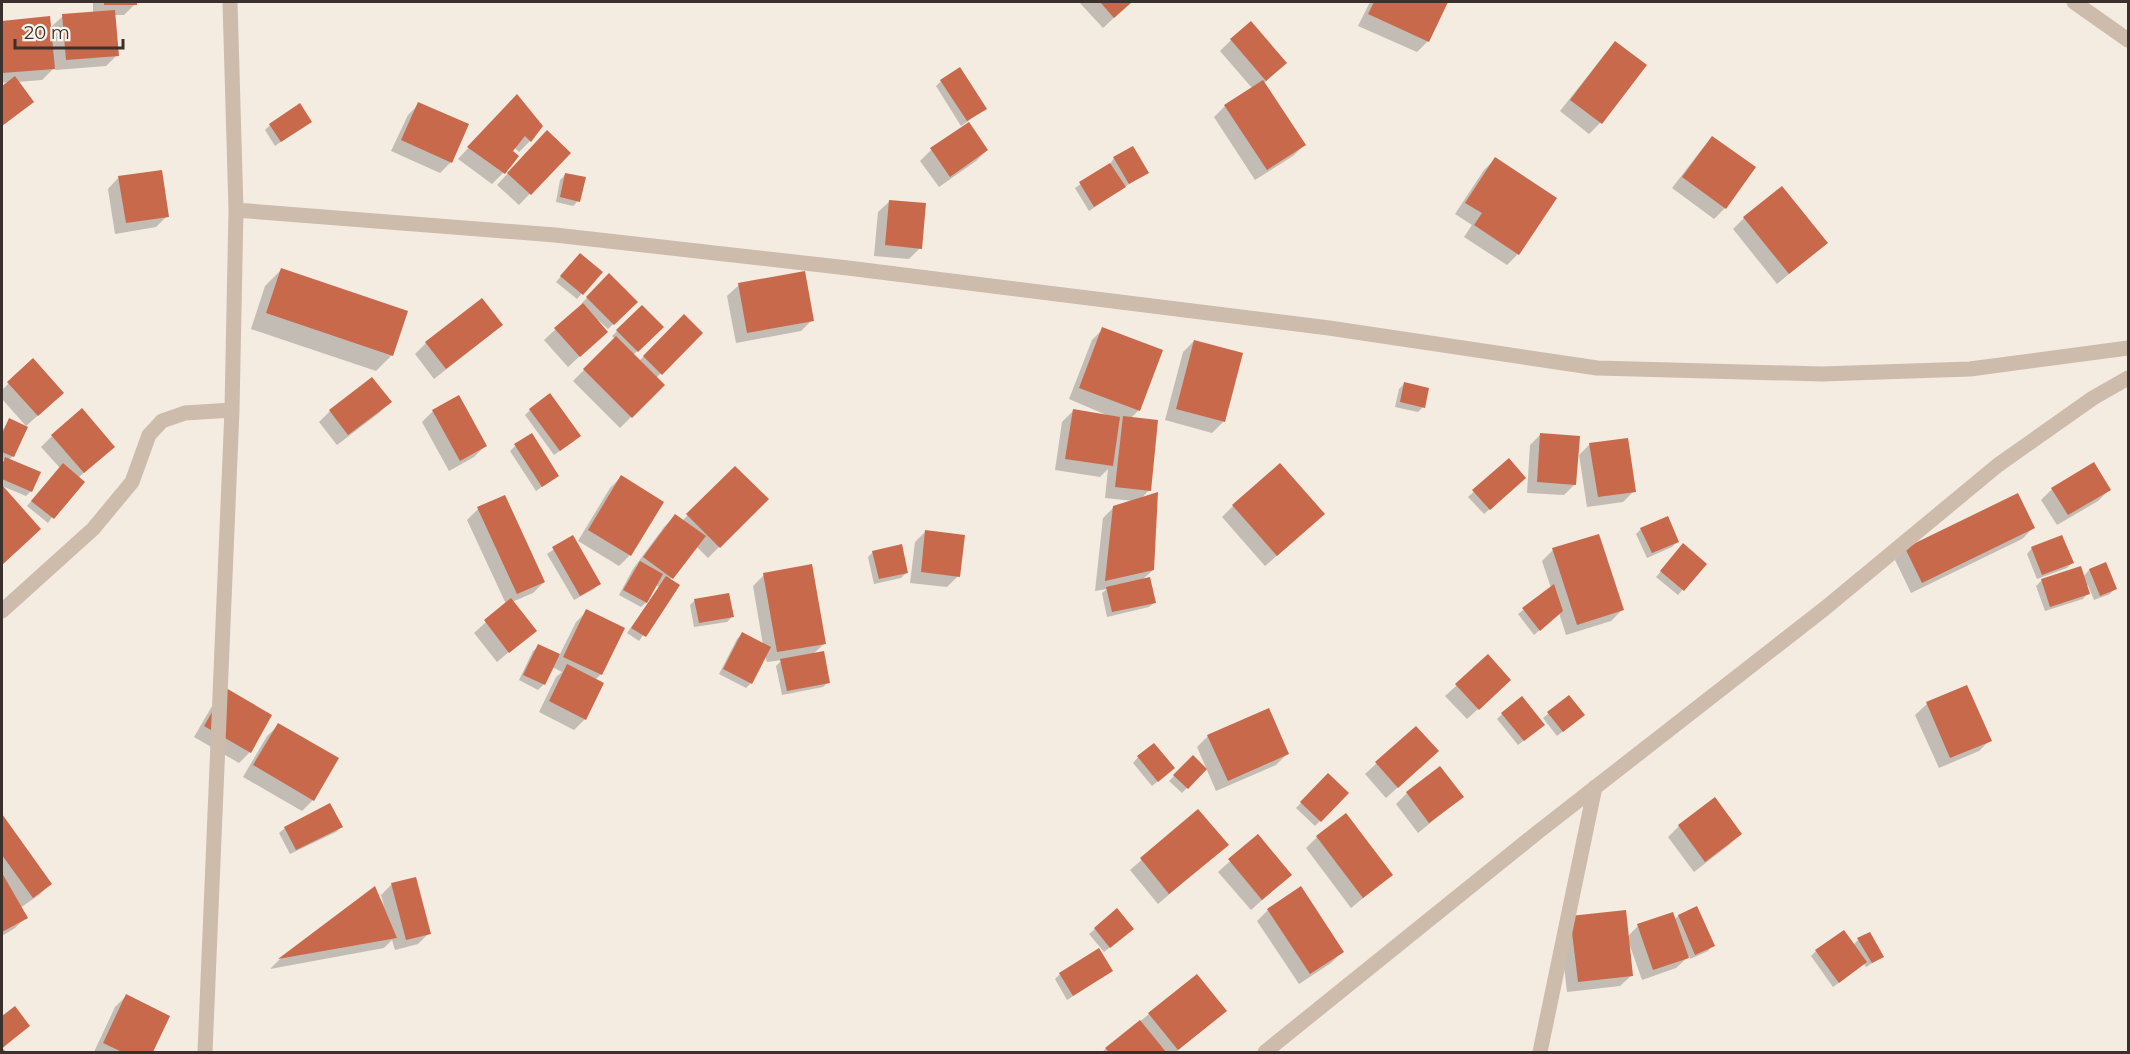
<svg xmlns="http://www.w3.org/2000/svg" width="2130" height="1054" font-family="Montserrat,sans-serif">
	<style>
		.shadow { fill: #0003 }
		.building { fill: #c8694b }
		.lines { fill: none; stroke-linecap: round; stroke-linejoin: round }
		.street { stroke: #cdbbac; stroke-width: 15 }
	</style>
	<rect width="100%" height="100%" fill="#f4ebe1"/>
	<path class="shadow" d="M93 2H135V4L124 15H114L117 55 106 66 55 70V67L42 80 17 82 27 107 2 125V88L8 82 2 83V22L49 18 50 28 63 16 93 13Z
		M1079 2H1131L1103 28Z
		M1370 2H1446L1428 41 1417 52 1358 26Z
		M1231 40 1274 74 1264 83 1304 145 1293 156 1255 180 1214 117 1225 106 1252 88 1220 51Z
		M1616 43 1645 65 1600 123 1589 134 1560 111 1605 54Z
		M941 81 985 108 967 122 987 150 976 161 939 187 920 161 931 150 968 124 967 122 961 126 936 86Z
		M419 104 451 162 440 173 391 151 408 115Z
		M506 107 530 141 519 152 514 147 503 173 492 184 458 159Z
		M310 121 275 146 265 130 270 125Z
		M1713 138 1725 208 1714 219 1672 188 1702 149Z
		M536 143 569 153 519 205 497 185Z
		M1114 158 1147 172 1089 211 1075 188 1110 164Z
		M1495 159 1518 254 1507 265 1464 237 1472 225 1455 214 1484 170Z
		M566 174 578 201 573 206 556 202 560 180Z
		M119 177 167 216 156 227 115 234 108 189Z
		M890 201 920 248 909 259 874 256 878 212Z
		M1744 218 1826 243 1777 284 1733 229Z
		M575 260 600 273 577 299 556 282Z
		M282 269 392 355 376 371 251 329 265 286Z
		M609 275 636 302 608 329 598 320 597 321 606 332 568 367 544 340 583 304 582 303Z
		M739 285 812 320 801 331 736 343 727 296Z
		M482 300 501 324 490 335 434 379 415 354 426 343Z
		M642 307 662 327 633 355 639 361 684 316 701 333 656 378 663 385 620 428 573 381 615 339 612 336Z
		M1103 329 1139 410 1131 418 1149 490 1141 499 1153 570 1142 580 1155 602 1149 607 1107 617 1102 593 1107 589 1095 591 1103 518 1114 507 1134 501 1105 498 1108 469 1100 477 1055 470 1062 422 1073 411 1111 417 1069 399 1092 340Z
		M1194 341 1241 354 1223 422 1212 433 1165 420 1183 352Z
		M33 360 51 404 26 426 2 399V390Z
		M1404 384 1423 407 1418 412 1395 407 1399 389Z
		M390 402 379 413 337 445 319 422 330 411Z
		M530 410 574 441 554 455 525 415Z
		M433 411 485 446 474 457 449 471 422 422Z
		M9 420 26 428 12 457 9 460 31 491 26 496 2 486V463L4 460 2 459V431Z
		M1541 434 1575 484 1564 495 1527 493 1530 445Z
		M52 436 113 447 78 478 48 523 27 506 60 468 41 447Z
		M1590 444 1634 491 1623 502 1587 507 1579 455Z
		M515 446 557 476 536 491 510 451Z
		M1508 460 1519 483 1484 514 1468 497Z
		M735 468 767 499 708 558 696 546 670 580 678 586 639 641 627 633 659 587 656 585 648 601 641 607 619 595 633 569 664 527 675 516 682 521Z
		M621 477 662 502 630 555 619 566 578 541 610 488Z
		M2 487 39 529 2 564Z
		M2052 489 2109 490 2098 501 2057 525 2041 500Z
		M504 496 544 582 533 593 512 602 535 630 497 662 474 633 506 604 467 520 478 509Z
		M1233 506 1312 525 1265 566 1222 517Z
		M2033 528 2022 539 1911 593 1895 560 1906 549Z
		M1641 529 1677 542 1672 547 1647 558 1636 534Z
		M926 531 958 576 947 587 910 583 915 542Z
		M572 537 599 584 594 589 574 600 547 554Z
		M2032 548 2072 563 2067 568 2037 579 2027 554Z
		M1553 550 1622 610 1611 621 1566 635 1559 613 1534 635 1518 614 1551 588 1542 561Z
		M1678 551 1705 564 1678 595 1656 577Z
		M873 552 906 573 901 578 874 584 868 557Z
		M2105 564 2115 588 2110 594 2094 600 2088 585 2086 586 2088 593 2083 599 2045 611 2036 586 2042 580 2083 577 2089 570Z
		M764 575 825 643 813 654 828 682 823 687 782 695 776 666 782 660 767 662 765 655 751 683 746 688 719 674 737 639 742 634 763 645 753 586Z
		M695 600 732 617 727 622 694 627 690 605Z
		M587 611 623 629 601 674 595 680 585 719 574 730 539 712 556 677 562 672 552 667 543 685 538 690 519 680 533 651 539 646 559 656 576 622Z
		M1488 657 1498 691 1467 719 1445 696Z
		M1966 686 1990 740 1979 751 1939 768 1915 715 1927 704Z
		M1568 697 1578 720 1557 736 1543 718Z
		M215 701 250 752 239 763 194 737Z
		M1268 710 1287 754 1276 765 1216 791 1197 747 1208 736Z
		M1502 714 1538 730 1518 745 1497 719Z
		M279 725 313 800 302 811 243 777 267 736Z
		M1415 728 1426 762 1386 798 1365 774Z
		M1138 757 1168 773 1152 786 1133 763Z
		M1193 757 1205 769 1182 793 1169 781Z
		M1440 768 1462 797 1418 833 1396 804 1407 793Z
		M1328 775 1347 793 1315 826 1296 808Z
		M1715 800 1740 834 1729 845 1694 872 1668 837 1679 826Z
		M330 805 341 827 336 832 290 854 279 833 285 828Z
		M1198 811 1227 845 1158 904 1130 870Z
		M2 817 50 884 39 895 20 908 26 917 15 928 2 936Z
		M1257 837 1290 875 1251 910 1218 872Z
		M1317 837 1391 875 1351 908 1306 848Z
		M392 884 429 933 418 944 395 950 392 940 384 948 270 969 279 960 374 888 384 906 381 895Z
		M1696 908 1713 945 1708 951 1690 959 1689 956 1676 968 1642 980 1629 943 1632 975 1620 986 1567 992 1560 929 1627 937 1638 926 1674 920 1678 916Z
		M1117 910 1126 934 1104 952 1089 934Z
		M1268 910 1342 952 1331 963 1299 984 1257 921Z
		M1858 940 1882 957 1866 967 1864 964 1833 987 1811 956 1816 951 1853 945Z
		M1111 971 1067 1000 1055 979 1060 974Z
		M126 996 168 1016 151 1052H94L115 1007Z
		M15 1008 28 1026 2 1049V1018Z
		M1225 1011 1176 1052H1102L1149 1014Z"/>
	<path class="building" d="M104 2H137V5H104Z
		M1100 2H1132L1114 18Z
		M1374 2H1448L1429 42 1368 14Z
		M115 10 119 56 66 60 62 14Z
		M50 16 55 69 2 73V21Z
		M1251 21 1287 63 1266 81 1230 39Z
		M1615 41 1647 65 1602 124 1570 100Z
		M960 67 987 109 967 121 940 80Z
		M15 76 34 102 2 126V86Z
		M1263 80 1306 145 1267 170 1224 105Z
		M517 94 543 126 531 142 525 136 513 151 519 156 505 174 467 147Z
		M418 102 469 124 452 163 401 140Z
		M300 103 312 122 281 142 269 124Z
		M969 122 988 150 950 177 930 148Z
		M547 130 571 153 531 195 507 173Z
		M1712 136 1756 167 1726 209 1682 177Z
		M1133 146 1149 173 1129 184 1113 157Z
		M1495 157 1557 198 1519 255 1474 225 1482 213 1465 203Z
		M1110 163 1126 187 1094 207 1079 182Z
		M162 170 169 217 126 223 118 176Z
		M565 173 586 177 580 202 560 197Z
		M1782 186 1828 243 1789 274 1743 217Z
		M889 200 926 203 922 249 885 245Z
		M580 253 603 272 583 295 560 276Z
		M281 268 408 311 393 356 266 313Z
		M805 271 814 321 747 333 738 283Z
		M609 273 638 302 614 325 586 297Z
		M482 298 503 325 446 369 425 342Z
		M583 303 608 332 580 357 554 328Z
		M642 305 664 327 638 352 616 330Z
		M684 314 703 333 662 375 643 356Z
		M1102 327 1163 350 1140 411 1079 388Z
		M616 336 665 385 632 418 583 369Z
		M1194 340 1243 353 1225 422 1176 409Z
		M33 358 64 393 38 416 7 382Z
		M372 377 392 402 348 435 329 410Z
		M1404 382 1429 388 1425 408 1400 402Z
		M550 393 581 436 560 451 529 409Z
		M459 395 487 446 460 461 432 410Z
		M82 408 115 447 84 473 51 435Z
		M1073 409 1120 417 1113 466 1065 459Z
		M1123 416 1158 420 1151 491 1115 487Z
		M9 418 28 427 14 457 2 452V434Z
		M532 433 559 476 542 487 514 444Z
		M1540 433 1580 436 1576 485 1537 482Z
		M1628 438 1636 492 1598 497 1589 443Z
		M5 457 41 472 32 492 2 479V466Z
		M1509 458 1526 478 1490 510 1472 490Z
		M2094 462 2111 490 2068 515 2051 488Z
		M63 463 85 482 54 519 31 501Z
		M1280 463 1325 514 1277 556 1232 505Z
		M735 466 769 499 720 548 686 514Z
		M621 475 664 502 631 556 588 530Z
		M2 485 41 529 2 565Z
		M1158 492 1154 570 1105 581 1113 506Z
		M2018 493 2035 528 1922 583 1905 548Z
		M505 495 545 582 517 594 477 507Z
		M675 514 706 536 673 579 643 557Z
		M1668 516 1679 542 1652 553 1640 528Z
		M925 530 965 535 960 577 921 572Z
		M1599 534 1624 610 1577 625 1552 548Z
		M573 535 601 584 580 596 552 547Z
		M2062 535 2074 563 2042 575 2031 547Z
		M1683 543 1707 564 1684 591 1660 571Z
		M902 544 908 573 879 579 872 551Z
		M640 561 663 574 647 603 623 590Z
		M2106 562 2117 589 2100 596 2089 569Z
		M812 564 826 644 777 652 763 573Z
		M2081 566 2090 594 2050 607 2041 579Z
		M666 576 680 585 646 637 631 628Z
		M1150 577 1156 603 1112 612 1106 587Z
		M1554 584 1563 611 1540 631 1522 608Z
		M729 593 734 617 699 623 694 599Z
		M511 598 537 631 509 653 484 620Z
		M586 609 625 628 602 675 563 657Z
		M742 632 771 647 752 684 723 669Z
		M538 644 560 654 545 685 523 675Z
		M824 651 830 683 787 691 780 659Z
		M1488 654 1511 680 1479 710 1455 684Z
		M567 664 604 683 586 720 549 701Z
		M1967 685 1992 741 1950 758 1926 702Z
		M226 688 272 715 251 753 204 726Z
		M1569 695 1585 715 1563 732 1547 712Z
		M1522 696 1545 725 1524 741 1501 713Z
		M1269 708 1289 754 1228 781 1207 735Z
		M278 723 339 758 314 801 253 765Z
		M1416 726 1439 751 1398 788 1375 762Z
		M1154 743 1175 768 1158 782 1137 756Z
		M1193 755 1207 769 1188 789 1173 775Z
		M1440 766 1464 797 1429 823 1406 792Z
		M1328 773 1349 793 1321 822 1300 802Z
		M1715 797 1742 834 1705 862 1678 825Z
		M330 803 343 827 296 850 284 827Z
		M1198 809 1229 845 1169 894 1140 858Z
		M1346 813 1393 875 1363 898 1316 836Z
		M2 814 52 884 33 898 2 855Z
		M1258 834 1292 875 1262 900 1228 859Z
		M2 873 28 918 2 932Z
		M416 877 431 934 406 940 391 883Z
		M375 886 397 938 278 959Z
		M1301 886 1344 952 1310 974 1267 909Z
		M1697 906 1715 946 1695 955 1678 915Z
		M1117 908 1134 929 1110 948 1094 928Z
		M1626 910 1633 976 1578 982 1570 916Z
		M1673 912 1689 958 1653 970 1637 924Z
		M1844 930 1867 962 1839 983 1815 950Z
		M1870 932 1884 957 1872 963 1857 938Z
		M1099 948 1113 971 1073 996 1059 973Z
		M1197 974 1227 1011 1178 1050 1148 1013Z
		M126 994 170 1016 153 1052H122L103 1043Z
		M15 1006 30 1026 2 1048 6 1052H2V1016Z
		M1140 1020 1166 1052H1109L1105 1048Z"/>
	<g class="lines">
		<path class="street" d="M2074 2 2128 40
			M236 210 555 235 848 268 1329 328 1597 368 1822 374 1970 369 2128 348
			M2 611 93 529 132 482 149 435 162 421 185 413 232 410
			M205 1052 232 410 236 210 230 2
			M1265 1052 1538 832 1824 609 1998 465 2093 398 2128 378
			M1540 1052 1595 787"/>
	</g>
	<rect width="2130" height="1054" fill="none" stroke="#3b302b" stroke-width="6"/>
	<path d="M15 39v9h108v-9" fill="none" stroke="#3b302b" stroke-width="3"/>
	<text x="24" y="39" font-size="18" fill="#3b302b" stroke="#fbf5ee" stroke-width="4.5" paint-order="stroke">20 m</text>
</svg>
